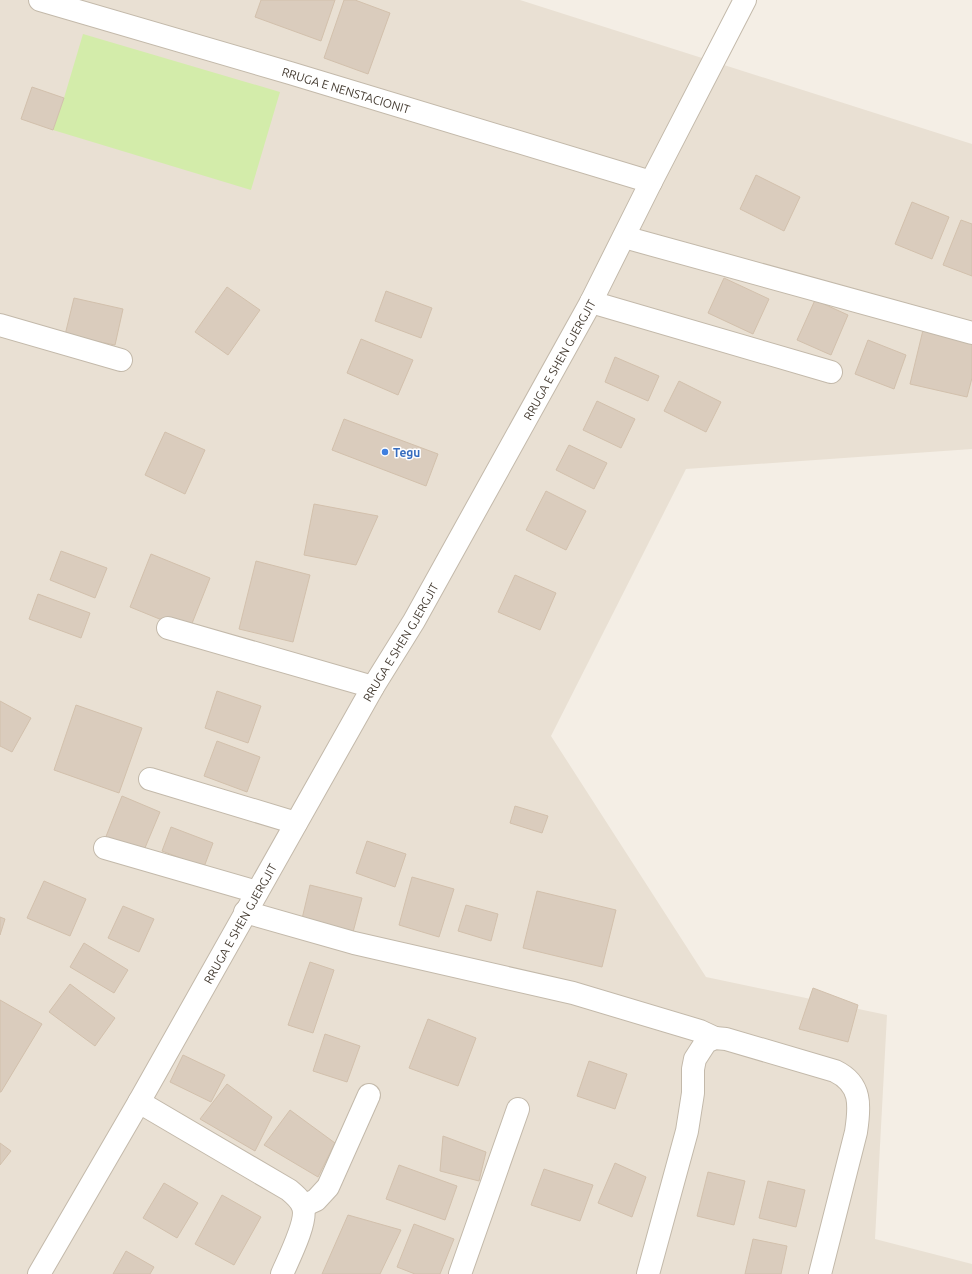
<svg xmlns="http://www.w3.org/2000/svg" width="972" height="1274" font-family="Ubuntu,sans-serif">
	<style>
		.residential { fill: #e9e0d3 }
		.green { fill: #d3ecaa }
		.building { fill: #daccbd; stroke: #d2c0ac }
		.lines { fill: none; stroke-linecap: round; stroke-linejoin: round }
		.minor-casing { stroke: #c3b9aa; stroke-width: 24 }
		.minor { stroke: #fff; stroke-width: 22 }
		.shop-dot { fill: #3f7fe0; stroke: #fff; stroke-width: 1.5 }
		.labels { text-anchor: middle; dominant-baseline: central; stroke-width: 3; stroke-linejoin: round; paint-order: stroke }
		.street-label { font-size: 12px; fill: #473e34; stroke: #fff }
		.shop-label { font-size: 12px; font-weight: bold; fill: #366cbe; stroke: #fff; text-anchor: start }
	</style>
	<rect width="100%" height="100%" fill="#f4eee5"/>
	<path class="residential" d="M0 0H520L972 144V449L686 469 551 736 706 977 887 1015 875 1239 972 1264V1274H0Z"/>
	<path class="green" d="M83 34 280 92 251 190 53 130 64 98Z"/>
	<path class="building" d="M261 0H335L321 41 255 17Z
		M344 0H355L390 13 368 74 324 58Z
		M32 87 64 98 53 130 21 119Z
		M756 175 800 197 784 231 740 209Z
		M912 202 949 217 932 259 895 244Z
		M961 220 972 224V276L943 265Z
		M724 278 769 299 753 334 708 313Z
		M227 287 260 310 228 355 195 332Z
		M386 291 432 308 421 338 375 321Z
		M74 298 123 309 115 345 65 335Z
		M815 300 848 315 831 355 797 340Z
		M923 330 972 342V378L967 397 910 384Z
		M361 339 413 360 398 395 347 373Z
		M868 340 906 355 894 389 855 374Z
		M615 357 659 376 648 401 605 382Z
		M679 381 721 402 706 432 664 411Z
		M597 401 635 419 621 448 583 430Z
		M344 419 438 454 426 486 332 450Z
		M165 432 205 450 185 494 145 475Z
		M569 445 607 463 594 489 556 470Z
		M546 491 586 511 566 550 526 530Z
		M314 504 378 516 356 565 304 555Z
		M61 551 107 568 95 598 50 580Z
		M151 554 210 578 189 631 130 607Z
		M256 561 310 575 293 642 239 629Z
		M515 575 556 593 540 630 498 612Z
		M38 594 90 613 81 638 29 619Z
		M217 691 261 706 248 743 205 728Z
		M0 701 31 718 12 752 0 746Z
		M76 705 142 728 119 793 54 770Z
		M217 741 260 757 247 792 204 776Z
		M122 796 160 812 142 855 105 839Z
		M515 806 548 816 542 833 510 823Z
		M171 827 213 843 204 867 162 851Z
		M367 841 406 854 395 887 356 873Z
		M412 877 454 889 439 937 399 925Z
		M44 881 86 899 70 936 27 918Z
		M310 885 362 898 352 936 301 923Z
		M537 891 616 910 602 967 523 948Z
		M466 905 498 914 491 941 458 931Z
		M123 906 154 919 139 952 108 938Z
		M0 917 5 919 0 935Z
		M84 943 128 970 114 993 70 967Z
		M310 962 334 970 313 1033 288 1025Z
		M70 984 115 1018 95 1046 49 1012Z
		M813 988 858 1005 848 1042 799 1029Z
		M0 1000 42 1024 1 1092H0Z
		M428 1019 476 1038 458 1086 409 1068Z
		M325 1034 360 1046 347 1082 313 1071Z
		M183 1055 225 1075 211 1102 170 1082Z
		M589 1061 627 1074 615 1109 577 1096Z
		M227 1084 272 1117 255 1151 200 1119Z
		M290 1110 335 1143 318 1177 264 1145Z
		M443 1136 486 1152 479 1181 440 1171Z
		M0 1143 11 1151 0 1165Z
		M615 1163 646 1177 632 1217 598 1203Z
		M399 1165 457 1186 445 1220 386 1199Z
		M544 1169 593 1185 580 1221 531 1205Z
		M708 1172 745 1181 734 1225 697 1216Z
		M768 1181 805 1190 796 1227 759 1218Z
		M164 1183 198 1203 177 1238 143 1218Z
		M222 1195 261 1217 234 1265 195 1244Z
		M348 1215 401 1230 380 1274H322Z
		M414 1224 454 1239 440 1274H415L397 1267Z
		M753 1239 787 1246 781 1274H745Z
		M126 1251 154 1267 150 1274H113Z"/>
	<g class="lines">
		<defs>
			<g id="minor">
				<path id="s1" d="M40 0 290 73 651 182"/>
				<path d="M624 237 972 333"/>
				<path d="M591 302 831 372"/>
				<path d="M0 325 121 360"/>
				<path d="M168 628 373 687"/>
				<path d="M150 779 296 823"/>
				<path d="M105 848 257 892"/>
				<path d="M245 912 354 943 573 993 700 1031 715 1038"/>
				<path d="M139 1102 289 1190C295 1195 301 1200 303 1207 308 1221 288 1260 282 1274"/>
				<path d="M303 1206 316 1200 328 1187 369 1095"/>
				<path id="s2" d="M39 1274 139 1102 373 687 414 621 591 302 651 182 745 0"/>
				<path d="M460 1274 518 1109"/>
				<path d="M648 1274 687 1131 693 1093V1069L695 1059 706 1042 715 1038 726 1039 835 1071C862 1084 860 1106 856 1132L820 1274"/>
			</g>
		</defs>
		<use href="#minor" class="minor-casing"/>
		<use href="#minor" class="minor"/>
	</g>
	<circle class="shop-dot" cx="385" cy="452" r="4"/>
	<g class="labels">
		<g class="street-label">
			<text stroke="none"><textPath href="#s1" startOffset="319">RRUGA E NENSTACIONIT</textPath></text>
			<text stroke="none"><textPath href="#s2" startOffset="1052">RRUGA E SHEN GJERGJIT</textPath></text>
			<text stroke="none"><textPath href="#s2" startOffset="728">RRUGA E SHEN GJERGJIT</textPath></text>
			<text stroke="none"><textPath href="#s2" startOffset="404">RRUGA E SHEN GJERGJIT</textPath></text>
		</g>
		<g class="shop-label">
			<text x="393" y="452">Tegu</text>
		</g>
	</g>
</svg>
